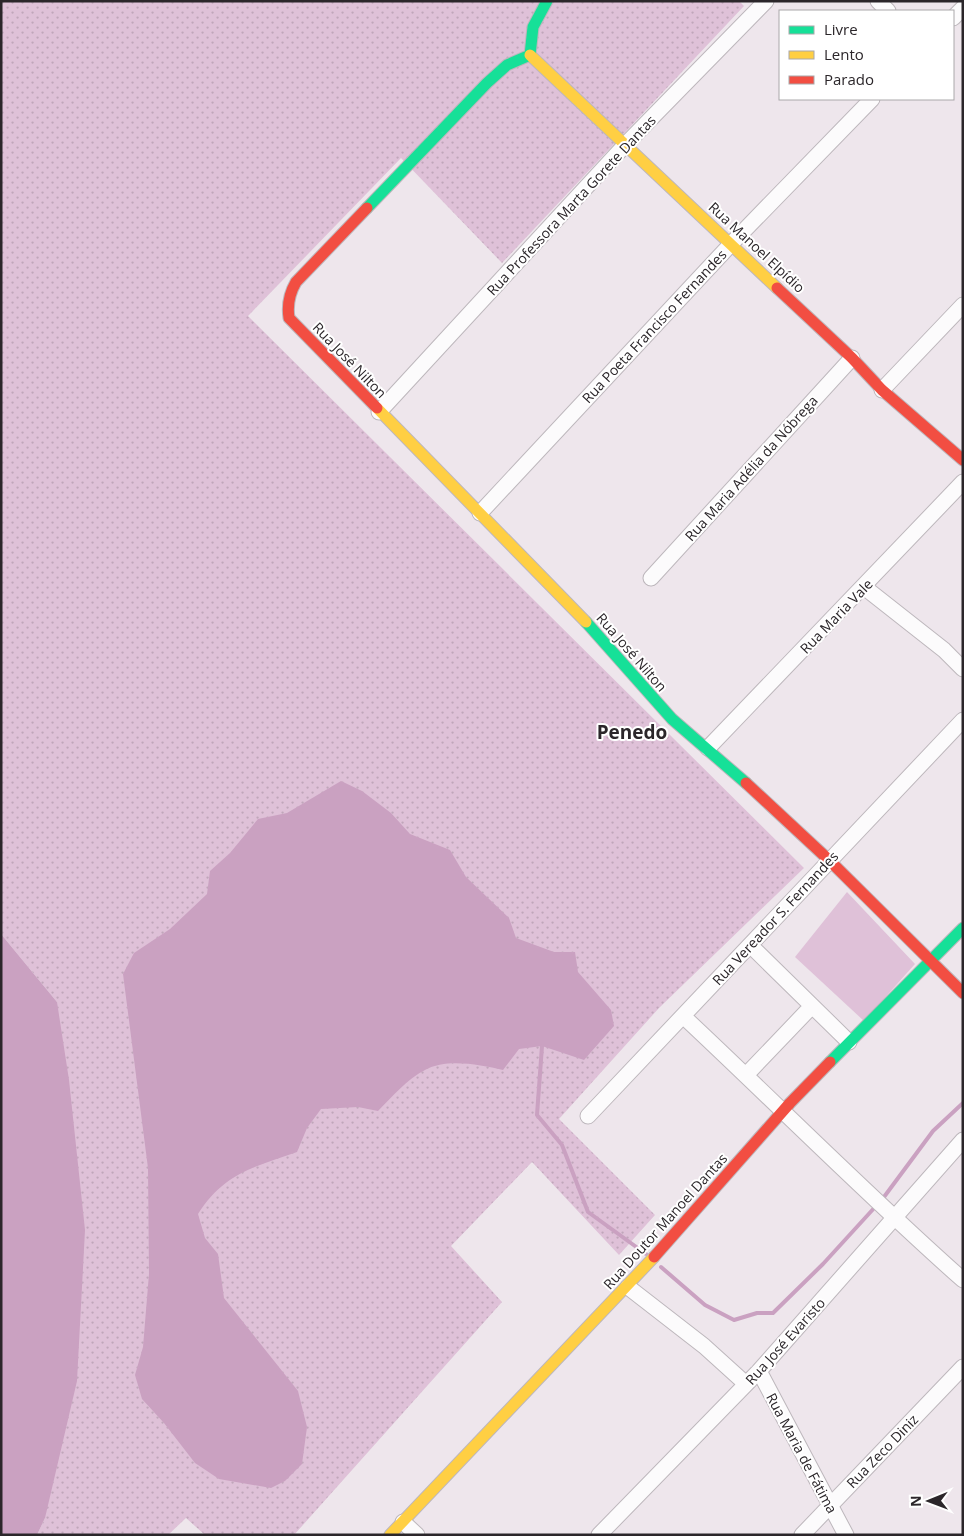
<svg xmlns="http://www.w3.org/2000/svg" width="964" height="1536" font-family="'Open Sans',sans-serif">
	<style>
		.grass { fill: url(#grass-dots) }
		.park { fill: #dfc1d8 }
		.water { fill: #caa1c1 }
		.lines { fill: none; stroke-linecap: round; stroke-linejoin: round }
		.stream { stroke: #caa1c1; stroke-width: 4 }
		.street-casing { stroke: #bdb7bc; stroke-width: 17 }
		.fast-casing { stroke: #bdb7bc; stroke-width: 13 }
		.slow-casing { stroke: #bdb7bc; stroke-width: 13 }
		.jam-casing { stroke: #bdb7bc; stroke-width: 13 }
		.street { stroke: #fcfbfc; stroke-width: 15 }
		.fast { stroke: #16e098; stroke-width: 11 }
		.slow { stroke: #ffcf43; stroke-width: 11 }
		.jam { stroke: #f24e42; stroke-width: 11 }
		.labels { text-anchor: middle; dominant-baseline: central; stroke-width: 4; stroke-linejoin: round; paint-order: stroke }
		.street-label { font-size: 14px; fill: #2b262a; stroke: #fff }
		.district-label { font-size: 19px; font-weight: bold; fill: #2b262a; stroke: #fff }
	</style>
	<defs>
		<pattern id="grass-dots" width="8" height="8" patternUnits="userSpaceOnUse" patternTransform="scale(1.25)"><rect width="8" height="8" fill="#dfc1d8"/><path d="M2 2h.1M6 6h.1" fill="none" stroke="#c0a6ba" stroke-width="1.8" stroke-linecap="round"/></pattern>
	</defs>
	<rect width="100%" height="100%" fill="#eee6ec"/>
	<path class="grass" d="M1 1H739L744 6 502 263 401 158 248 316 804 868 659 1008 559 1119 655 1215 619 1255 532 1162 451 1246 502 1302 294 1535H205L186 1518 168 1535H37L45 1518 57 1002 1 934Z"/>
	<path class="park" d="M847 892 915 964 864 1021 795 957Z"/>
	<path class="water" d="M341 781 362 791 391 813 410 834 450 850 466 877 509 918 516 938 554 952H575L578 972 611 1010 614 1026 584 1060 542 1046 519 1049 503 1070C480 1065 447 1058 425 1070 407 1079 392 1097 378 1111L358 1107 321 1109 307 1128 297 1152C254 1167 224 1173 198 1214L205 1238 218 1254 224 1298 298 1391 307 1427 302 1464 285 1481 271 1488 219 1479 195 1463 164 1423 142 1399 135 1375 143 1347 149 1274 148 1168 123 974 134 953 170 929 207 894 210 871 230 853 258 819 287 813Z
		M1 934 57 1002 69 1080 85 1230 77 1381 45 1518 37 1535H1Z"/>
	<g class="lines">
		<path class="stream" d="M542 1046 537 1115 562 1145 588 1212 646 1254
			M881 1201 933 1131 963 1103
			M661 1267 705 1305 734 1320 757 1313H773L823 1264 876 1206"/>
		<defs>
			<path id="street" d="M878 1 888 11
				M953 18 963 8
				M882 390 963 305
				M379 412 626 144 766 1
				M480 513 731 244 872 99
				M651 578 852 358
				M864 587 944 650 963 669
				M708 748 963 482
				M750 945 849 1042
				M683 1016C777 1104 867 1195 963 1280
				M746 1075 812 1006
				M588 1116 963 720
				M628 1287 704 1346 746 1384
				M759 1371 846 1535
				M403 1522 417 1535
				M599 1535 759 1371 963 1140
				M802 1535 963 1367"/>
			<path id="fast" d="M367 208 487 83 507 65 530 55 533 27 547 1
				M586 622 672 719 746 783
				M830 1062 963 928"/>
			<path id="slow" d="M530 55 777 288
				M377 408 586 622
				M390 1535 654 1257"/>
			<path id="jam" d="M367 208 296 282C289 294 287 305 289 318L377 408
				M777 288 852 358 882 390 963 460
				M746 783 830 861 963 993
				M654 1257 790 1103 830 1062"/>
		</defs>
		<use href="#street" class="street-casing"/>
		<use href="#fast" class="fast-casing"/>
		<use href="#slow" class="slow-casing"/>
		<use href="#jam" class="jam-casing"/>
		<use href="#street" class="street"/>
		<use href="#fast" class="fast"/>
		<use href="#slow" class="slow"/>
		<use href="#jam" class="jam"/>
	</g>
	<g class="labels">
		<g class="street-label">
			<text transform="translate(571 205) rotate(-47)">Rua Professora Marta Gorete Dantas</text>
			<text transform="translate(757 247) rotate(43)">Rua Manoel Elpídio</text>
			<text transform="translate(654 326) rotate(-47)">Rua Poeta Francisco Fernandes</text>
			<text transform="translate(350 360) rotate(46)">Rua José Nilton</text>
			<text transform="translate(751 468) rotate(-48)">Rua Maria Adélia da Nóbrega</text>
			<text transform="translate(836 616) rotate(-46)">Rua Maria Vale</text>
			<text transform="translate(632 652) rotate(49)">Rua José Nilton</text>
			<text transform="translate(775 918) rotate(-47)">Rua Vereador S. Fernandes</text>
			<text transform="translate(665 1221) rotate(-48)">Rua Doutor Manoel Dantas</text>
			<text transform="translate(785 1341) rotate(-48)">Rua José Evaristo</text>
			<text transform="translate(882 1451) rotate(-46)">Rua Zeco Diniz</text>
			<text transform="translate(802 1453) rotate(62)">Rua Maria de Fátima</text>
		</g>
		<g class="district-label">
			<text x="632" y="732">Penedo</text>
		</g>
	</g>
	<rect width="964" height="1536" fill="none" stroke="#2b262a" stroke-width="5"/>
	<rect x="779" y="10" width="175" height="90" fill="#ffffff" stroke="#aaa8aa"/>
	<rect x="789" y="26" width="25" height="8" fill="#16e098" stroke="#aaa8aa"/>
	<text x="824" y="35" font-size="15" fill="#2b262a">Livre</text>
	<rect x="789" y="51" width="25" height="8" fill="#ffcf43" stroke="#aaa8aa"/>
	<text x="824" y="60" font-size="15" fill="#2b262a">Lento</text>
	<rect x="789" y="76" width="25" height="8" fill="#f24e42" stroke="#aaa8aa"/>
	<text x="824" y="85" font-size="15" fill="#2b262a">Parado</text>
	<g transform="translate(929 1501) rotate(269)" stroke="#ffffff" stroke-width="4" paint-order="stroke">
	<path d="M0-4L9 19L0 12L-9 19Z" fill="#2b262a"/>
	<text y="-8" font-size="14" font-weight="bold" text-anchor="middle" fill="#2b262a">N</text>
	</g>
</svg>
